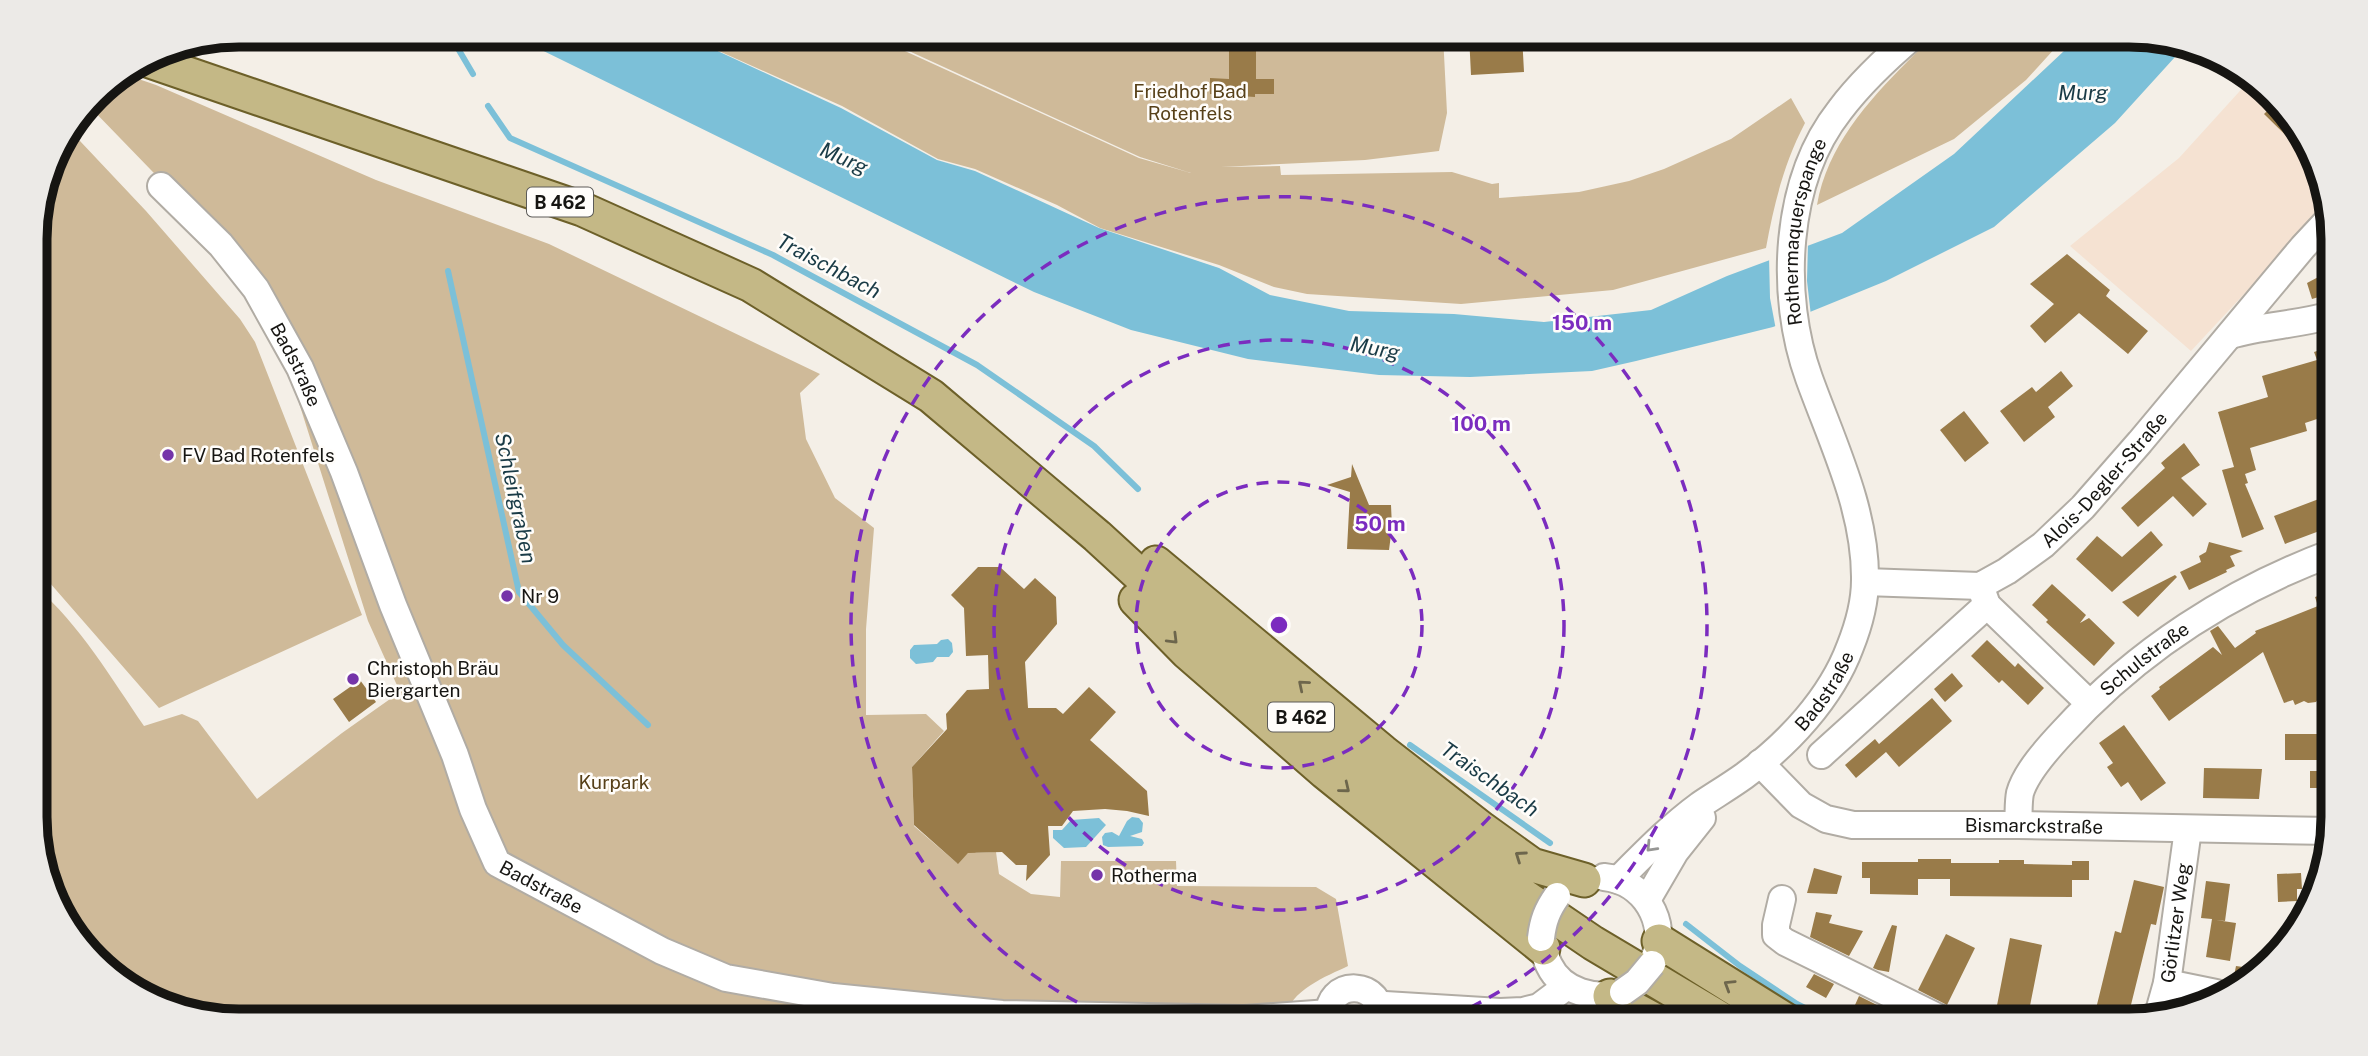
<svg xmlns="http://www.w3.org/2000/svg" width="2368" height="1056" font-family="'Public Sans',sans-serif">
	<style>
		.commercial { fill: #f5e2d2 }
		.green { fill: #cfba99 }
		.water { fill: #7cc0d8 }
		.pier { fill: #f4efe7 }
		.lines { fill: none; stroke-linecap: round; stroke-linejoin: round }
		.stream { stroke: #7cc0d8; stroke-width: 6 }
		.building { fill: #997b49 }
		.minor-casing { stroke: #b1aca4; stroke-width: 30 }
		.major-casing { stroke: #6d6029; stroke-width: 37 }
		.minor { stroke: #fff; stroke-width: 26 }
		.major { stroke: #c4b886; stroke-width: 33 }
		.minor-bridge-casing { stroke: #b1aca4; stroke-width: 30; stroke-linecap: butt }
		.minor-bridge { stroke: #fff; stroke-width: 26 }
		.oneway { stroke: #6d664c }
		.oneway2 { stroke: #969694 }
		.ring { fill: none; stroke: #7b2cbf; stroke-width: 3.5; stroke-dasharray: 12 9 }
		.poi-dot { fill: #7534a9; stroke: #fffdfa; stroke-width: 2.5 }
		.labels { text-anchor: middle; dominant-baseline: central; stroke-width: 5; stroke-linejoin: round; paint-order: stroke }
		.shield { fill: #fffdfa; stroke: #5c5b58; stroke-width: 2 }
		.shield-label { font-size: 18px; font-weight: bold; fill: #161512 }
		.park-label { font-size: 19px; fill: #574018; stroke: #fffdfa }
		.street-label { font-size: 19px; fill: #161512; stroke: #fffdfa }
		.poi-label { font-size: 19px; fill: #161512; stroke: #fffdfa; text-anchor: start }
		.water-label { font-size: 21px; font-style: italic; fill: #1a3b46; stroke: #fffdfa }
		.rim { fill: none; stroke: #161512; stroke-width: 9 }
		.centre { fill: #7b2cbf; stroke: #fffdfa; stroke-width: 3.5 }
		.ring-label { font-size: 21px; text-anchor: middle; font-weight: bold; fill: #7b2cbf; stroke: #fffdfa; stroke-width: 5; stroke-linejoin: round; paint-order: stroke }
	</style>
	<rect width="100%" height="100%" fill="#f4efe7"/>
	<path class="commercial" d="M2248 82 2290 115 2328 204 2191 351 2070 246 2179 158Z"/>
	<path class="green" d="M729 35H870L1139 158 1191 173 1140 157 874 35H1443L1447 113 1439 151 1365 160 1221 167 1280 166 1281 175 1452 172 1492 184 1499 183V198L1579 192 1629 181 1664 169 1731 139 1791 98 1805 123C1784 163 1774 204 1766 248L1613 290 1461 304 1307 294 1274 287 1219 265 1100 228 1057 205 975 169 938 159 842 106 710 47Z
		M1934 35H2067L2026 80 1954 139 1817 205C1827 147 1867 102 1907 62 1916 53 1924 44 1934 35Z
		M124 74 156 85 376 180 549 244 820 374 800 393 806 439 835 498 874 528 866 629V715L926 714 944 731 912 767 914 826 957 863 972 849 976 853 996 852 999 874 1031 894 1060 897 1061 861H1176L1177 886 1316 887 1336 899 1348 966C1327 976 1285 992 1286 1021H240L162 1006 78 941 37 844 36 587C80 625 111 678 144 726L182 714 198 721 257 799 342 733 400 692 368 621 281 346 181 201 89 106 104 86Z
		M65 137 80 141 146 211 240 319 255 342 362 615 159 708 36 567 35 226 56 149Z"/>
	<path class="water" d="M511 35H726L709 47 841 108 937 160 975 171 1099 228 1219 268 1270 295 1349 311 1454 314 1544 322 1651 310 1727 276 1842 233 1954 154 2081 35H2128L2185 46 2115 123 1994 227 1886 281 1773 327 1636 361 1592 371 1470 377 1379 375 1248 359 1131 330 1034 292Z
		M948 639 952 643 953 652 949 657H937L933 662 916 664 910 658V650L914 645 937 644 941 640Z
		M1132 817 1139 818 1143 823 1142 832 1130 836 1142 839 1144 843 1142 846 1108 847 1103 845 1102 837 1105 833 1112 832 1119 836 1127 821Z
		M1099 818 1106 825 1086 847 1064 848 1053 838V830H1062L1071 820Z"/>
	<path class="pier" d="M1808 242 1807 281 1811 316 1776 330 1770 298 1769 256Z"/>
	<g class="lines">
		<path class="stream" d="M450 35 473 74
			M488 106 510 138 773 255 977 365 1094 446 1138 489
			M448 271 519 592 563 645 648 725
			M1410 745 1550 843
			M1686 924 1740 966 1797 1004 1831 1021"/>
	</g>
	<path class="building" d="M1469 35H1522L1524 72 1471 75Z
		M1229 47 1256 48V79H1274V94H1255V97L1210 94V78L1229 79Z
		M2275 103 2290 115 2308 157 2264 114Z
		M2067 254 2110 290 2106 296 2148 331 2128 354 2079 313 2045 343 2030 326 2054 304 2030 284Z
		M2324 274 2329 294 2312 299 2307 283Z
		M2332 346V414L2305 423 2307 431 2250 448 2256 470 2245 474 2248 483 2245 484 2264 529 2242 538 2222 470 2234 467 2218 412 2268 397 2262 376 2317 360 2314 352Z
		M2061 371 2073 386 2048 407 2055 417 2024 442 2000 411 2032 387 2036 392Z
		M1964 411 1989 443 1965 462 1940 430Z
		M2184 443 2200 465 2181 478 2207 504 2193 517 2173 496 2138 527 2121 508 2165 468 2161 463Z
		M1352 464 1369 505H1391L1392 527 1389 550 1347 549 1350 492 1327 485 1351 477Z
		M2332 494V512L2318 518 2322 530 2285 544 2274 516Z
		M2151 531 2163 545 2112 592 2076 559 2097 536 2122 557Z
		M2209 542 2243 551 2230 556 2235 566 2226 570 2227 572 2189 590 2180 572 2201 562 2199 556 2206 552Z
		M978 567H1000L1024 589 1035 578 1056 597 1057 624 1025 662 1028 708H1056L1063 714 1089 687 1116 712 1090 740 1147 791 1149 816 1127 811 1105 809 1073 811 1062 826H1048L1050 855 1026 881 1027 865H1016L1002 852 968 853 958 864 914 825 912 767 947 729 946 714 967 690 989 689 988 655 966 656 964 608 951 595Z
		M2175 575 2177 577 2138 617 2122 602Z
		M2052 584 2086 615 2080 623 2089 618 2115 643 2094 666 2046 622 2048 620 2032 605Z
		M2332 591 2333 689 2322 694 2316 702 2308 703 2304 701 2295 705 2293 700 2284 703 2263 652 2169 721 2151 696 2160 689 2159 687 2213 647 2222 655 2210 631 2218 626 2235 648 2256 633 2255 631 2318 606 2315 597Z
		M1987 640 2015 667 2018 663 2044 688 2028 705 2002 680 1999 683 1971 656Z
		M1952 673 1963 686 1945 702 1934 689Z
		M360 680 376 702 349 722 333 699Z
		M1932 698 1952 721 1899 767 1886 752 1856 778 1845 765 1875 739 1879 744Z
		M2124 725 2166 783 2141 801 2128 782 2121 787 2107 767 2113 763 2099 743Z
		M2285 734H2317V760H2285Z
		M2204 768 2262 769 2259 799 2203 798Z
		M2310 771H2327V788H2310Z
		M1918 859H1951V863H1999V860H2024V864L2072 865V861H2089V880H2072V897L1950 896V879H1918V895L1870 894V878H1862V862H1918Z
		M1814 868 1842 876 1837 894 1807 893Z
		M2301 873 2302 889H2297V901L2278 902 2277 874Z
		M2134 880 2164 887 2156 925 2151 924 2127 1021H2093L2115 931 2121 933Z
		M2206 881 2230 884 2225 921 2216 920 2236 923 2230 961 2206 957 2212 919 2201 918Z
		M1816 912 1832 915 1829 923 1863 931 1849 956 1810 937Z
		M1892 925 1897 926 1889 972 1878 970 1873 968Z
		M1946 934 1975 948 1947 1005 1918 990Z
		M2010 938 2042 945 2027 1021H1994Z
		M2236 966 2243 967 2259 970 2253 979 2242 983 2233 981Z
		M1814 974 1834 984 1826 998 1806 987Z
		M1859 996 1909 1021H1866L1851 1014Z"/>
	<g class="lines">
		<defs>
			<g id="minor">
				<path id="s1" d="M161 186 221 245 256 289 300 368 344 472 393 605 455 755 473 809 497 863 662 951 726 978 833 997 1002 1014 1244 1019 1329 1013"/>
				<path d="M2230 335C2264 325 2298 325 2331 315"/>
				<path id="s2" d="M1865 582 1980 586 2007 571 2043 545 2083 507 2140 442 2303 247 2331 217"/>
				<path d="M1981 588 1987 605 2089 703"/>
				<path d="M1821 755 1987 605"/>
				<path id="s3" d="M1760 763 1801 805 1826 819 1853 825H2018L2330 831"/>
				<path id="s4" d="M2018 825C2019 815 2018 803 2020 793 2026 772 2048 748 2063 732 2137 651 2230 591 2332 553"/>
				<path d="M1604 877C1644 881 1669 922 1654 959"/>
				<path id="s5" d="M1618 880C1645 853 1670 827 1700 805 1715 795 1730 786 1744 776 1788 744 1831 698 1850 647 1858 627 1865 602 1865 580 1866 510 1832 442 1809 378 1779 295 1784 181 1840 110 1861 82 1888 57 1914 35"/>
				<path d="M1782 899 1776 925V935L1785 942 1945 1021"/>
				<path d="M1647 900 1675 852 1702 818"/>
				<path d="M1541 938C1543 947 1545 957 1549 965 1562 992 1596 1001 1623 992"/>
				<path d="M2167 983 2216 993"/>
				<path d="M1379 1007 1385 1005 1500 1012 1523 1011 1539 1007 1567 986"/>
				<path id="s6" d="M2158 1015 2167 983 2188 829"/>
				<path d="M1330 1021C1322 975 1389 980 1378 1021"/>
			</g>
			<path id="major" d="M147 60 582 209 751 285 931 396 1097 536 1194 625 1279 698 1439 832 1512 888 1593 943 1724 1021
				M1156 563 1383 752 1482 829 1532 865 1584 880
				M1136 600 1187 652 1325 772 1543 948
				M1659 941 1787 1021
				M1610 996 1656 1021"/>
		</defs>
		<use href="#minor" class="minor-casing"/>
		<use href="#major" class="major-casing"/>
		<use href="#minor" class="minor"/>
		<use href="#major" class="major"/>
		<defs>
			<path id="minor-bridge" d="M1541 938C1543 921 1547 910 1557 896
				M1623 992 1637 982 1652 964"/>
		</defs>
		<use href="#minor-bridge" class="minor-bridge-casing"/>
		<use href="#minor-bridge" class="minor-bridge"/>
	</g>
	<defs><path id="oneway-chevron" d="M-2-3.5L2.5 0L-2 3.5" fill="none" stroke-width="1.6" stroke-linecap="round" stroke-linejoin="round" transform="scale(1.75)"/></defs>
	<g class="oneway">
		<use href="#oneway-chevron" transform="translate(1173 639) rotate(45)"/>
		<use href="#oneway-chevron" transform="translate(1303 685) rotate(-140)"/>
		<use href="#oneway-chevron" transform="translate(1345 788) rotate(39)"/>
		<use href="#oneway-chevron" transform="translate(1520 856) rotate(-145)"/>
		<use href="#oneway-chevron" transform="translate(1729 985) rotate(-148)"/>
	</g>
	<use class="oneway2" href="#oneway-chevron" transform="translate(1651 847) rotate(134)"/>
	<g class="ring">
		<circle cx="1279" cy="625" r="143"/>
		<circle cx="1279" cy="625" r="285"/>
		<path d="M1115 1020A428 428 0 1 1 1443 1020"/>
	</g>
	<g class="poi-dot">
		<circle cx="168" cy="455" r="7"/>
		<circle cx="507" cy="596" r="7"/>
		<circle cx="353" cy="679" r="7"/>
		<circle cx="1097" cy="875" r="7"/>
	</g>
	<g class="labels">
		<g class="shield">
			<rect x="527" y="187.5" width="66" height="29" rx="5"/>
			<rect x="1268" y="702.5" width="66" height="29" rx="5"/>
		</g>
		<g class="shield-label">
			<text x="560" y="202">B 462</text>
			<text x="1301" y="717">B 462</text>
		</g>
		<g class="park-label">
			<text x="1190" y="91">Friedhof Bad<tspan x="1190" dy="22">Rotenfels</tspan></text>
			<text x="614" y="782">Kurpark</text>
		</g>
		<g class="street-label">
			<text stroke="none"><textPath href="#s5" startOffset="763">Rothermaquerspange</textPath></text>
			<text stroke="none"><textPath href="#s1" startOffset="226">Badstraße</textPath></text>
			<text stroke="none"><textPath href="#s2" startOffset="280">Alois-Degler-Straße</textPath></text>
			<text stroke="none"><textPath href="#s4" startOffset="217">Schulstraße</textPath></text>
			<text stroke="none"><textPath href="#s5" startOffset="282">Badstraße</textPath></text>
			<text stroke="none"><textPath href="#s3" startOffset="296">Bismarckstraße</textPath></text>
			<text stroke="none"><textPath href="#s1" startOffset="814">Badstraße</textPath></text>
			<text stroke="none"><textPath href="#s6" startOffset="94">Görlitzer Weg</textPath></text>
		</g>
		<g class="poi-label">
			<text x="182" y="455">FV Bad Rotenfels</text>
			<text x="521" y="596">Nr 9</text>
			<text x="367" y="668">Christoph Bräu<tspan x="367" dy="22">Biergarten</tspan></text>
			<text x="1111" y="875">Rotherma</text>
		</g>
		<g class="water-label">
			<text x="2083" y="92">Murg</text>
			<text transform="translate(844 158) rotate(24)">Murg</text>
			<text transform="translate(829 266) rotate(28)">Traischbach</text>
			<text transform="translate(1375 348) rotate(11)">Murg</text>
			<text transform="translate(516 498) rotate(78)">Schleifgraben</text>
			<text transform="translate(1490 779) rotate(35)">Traischbach</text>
		</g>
	</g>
	<path d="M0 0H2368V1056H0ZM239 47H2129A192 192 0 0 1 2321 239V817A192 192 0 0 1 2129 1009H239A192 192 0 0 1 47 817V239A192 192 0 0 1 239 47Z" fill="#eceae7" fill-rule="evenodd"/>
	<path class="rim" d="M239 47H2129A192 192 0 0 1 2321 239V817A192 192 0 0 1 2129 1009H239A192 192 0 0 1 47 817V239A192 192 0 0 1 239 47Z"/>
	<circle cx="1279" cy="625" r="10" class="centre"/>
	<g class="ring-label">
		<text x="1582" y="330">150 m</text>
		<text x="1481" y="431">100 m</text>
		<text x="1380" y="531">50 m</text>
	</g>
</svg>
